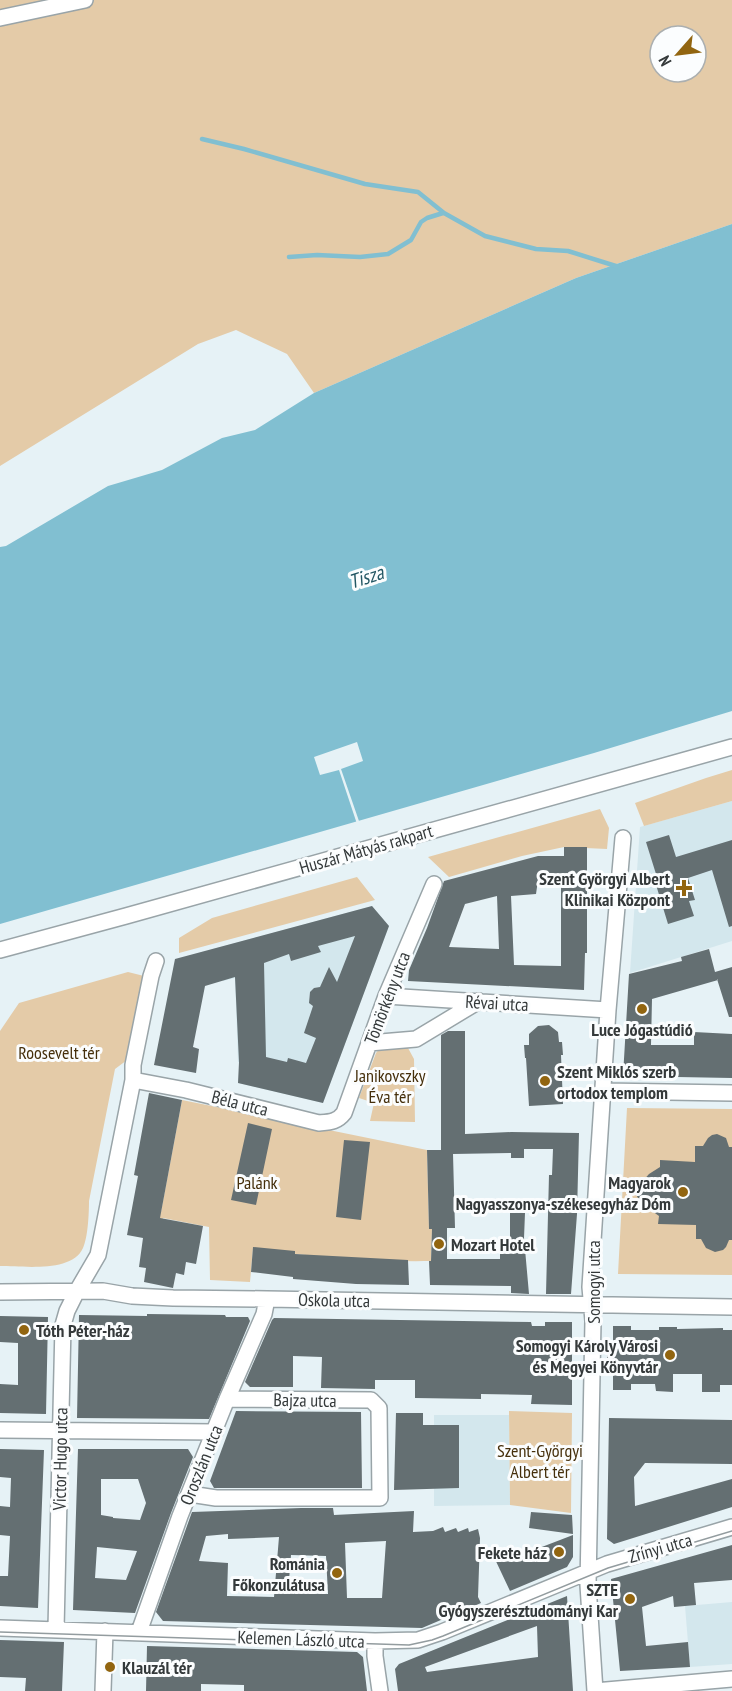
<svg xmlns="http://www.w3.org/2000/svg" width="732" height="1691" font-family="'PT Sans Narrow',sans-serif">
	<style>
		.built { fill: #d3e7ed }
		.green { fill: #e4cba8; fill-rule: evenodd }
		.water { fill: #81bfd1 }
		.pier { fill: #e6f2f6 }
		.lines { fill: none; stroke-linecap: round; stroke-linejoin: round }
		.stream { stroke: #81bfd1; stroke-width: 4.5 }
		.building { fill: #646f72; fill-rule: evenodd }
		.minor-casing { stroke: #99a4a8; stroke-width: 18 }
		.minor { stroke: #fff; stroke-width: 15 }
		.tram { stroke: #939c9f; stroke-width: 1.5 }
		.poi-dot { fill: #926510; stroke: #fbfdfe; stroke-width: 2 }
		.labels { text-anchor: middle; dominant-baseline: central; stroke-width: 6; stroke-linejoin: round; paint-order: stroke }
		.street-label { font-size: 18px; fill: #34393a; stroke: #fbfdfe }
		.poi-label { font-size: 18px; font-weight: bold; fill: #34393a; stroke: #fbfdfe; text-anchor: end }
		.park-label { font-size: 18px; fill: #452f0b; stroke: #fbfdfe }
		.water-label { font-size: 20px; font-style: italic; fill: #235764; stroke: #fbfdfe }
	</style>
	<rect width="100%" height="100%" fill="#e6f2f6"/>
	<path class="built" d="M732 801V941L630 973 640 827Z
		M372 906 389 926 323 1103 238 1083 243 1063 238 1062 235 978 223 981 213 949Z
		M434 1415H509L510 1505 434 1506Z
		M732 1602V1664L690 1667 685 1606Z"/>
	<path class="green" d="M0 0H732V224L576 278 314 393 287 354 236 330 198 344 0 466ZM660 36H696V72H660Z
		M732 770V801L644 826 635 803 706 778Z
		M600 809 609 828 607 849 564 847 522 856 449 877 428 857Z
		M357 877 375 900 179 953V938L212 918Z
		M128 972 144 976 127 1060 115 1069 89 1201C89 1213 88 1237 83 1248 72 1273 23 1266 0 1266V1031L19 1003Z
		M396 1044 408 1048 414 1059 415 1122 370 1121 374 1103 359 1098 376 1053 382 1046Z
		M182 1100 427 1150 429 1228 432 1229 431 1261C372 1262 312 1257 253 1248L250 1282 210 1280 209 1227 163 1218 161 1225 157 1212H161Z
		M627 1108 732 1109V1275L618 1274Z
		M509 1411 572 1413 571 1513 510 1505Z"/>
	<path class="water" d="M732 224V711L594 753 0 924V547L6 546 108 486 162 470 222 438 255 430 314 393 576 278Z"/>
	<path class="pier" d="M357 742 363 761 341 769 360 824H357L339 770 320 775 314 757Z"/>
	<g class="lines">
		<path class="stream" d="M202 139 244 149 365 184 418 192 444 213 485 236 536 249 568 251 619 267
			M289 257 317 255 360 257 388 254 411 240 421 222 427 218 443 213"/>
	</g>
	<path class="building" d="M669 835 676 857 732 840V926L729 927 712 870 688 878 695 900 689 901 694 916 668 924 653 875 656 874 646 842Z
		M564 847H587V953H585L584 990 408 981 409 970 427 928 444 881 538 856H564ZM538 880H561V966L514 965 511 896 536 894ZM497 896 499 949 449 947 465 904Z
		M372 906 389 926 323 1103 238 1083 239 1062 235 977 205 986 193 1047 199 1049 196 1073 154 1065 175 959ZM355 936 337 982 329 967 320 987 314 988 310 992 309 1003 313 1006 304 1033 316 1038 306 1063 288 1058 287 1062 266 1057 264 963 289 954 291 961 321 952 318 946Z
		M709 949 715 972 732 967V1017H729L717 979 718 980 652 999 651 1045H694V1032L732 1034V1078L623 1076 629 974 682 961 681 957Z
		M549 1025 558 1032 559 1042H562L563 1055H561L563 1104 529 1106 526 1058H525L524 1045H529V1034L538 1026Z
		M448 1031H465V1134L511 1132 579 1133 577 1214 571 1294H546L549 1175H552L553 1149H524V1158H511V1153L453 1154 455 1228H447V1259H500V1250H510V1213H525L524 1238 529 1294 511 1293V1286L430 1285 429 1261H431L432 1229H429L427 1150H441V1035Z
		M149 1093 182 1100 160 1218 203 1226 196 1264 186 1262 184 1275 176 1273 173 1288 144 1282 146 1268 139 1267 143 1238 127 1235 138 1176 134 1175Z
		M248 1123 272 1129 256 1205 231 1200Z
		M717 1134 726 1138 729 1147H732V1240H729L726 1247 723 1250 715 1252 706 1248 701 1239H696V1225L658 1224 659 1216 648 1208 643 1201 638 1198 634 1191 636 1187 641 1183 649 1174 660 1167V1160L695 1162V1146H703L708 1138 712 1135Z
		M344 1140 370 1142 361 1220 336 1217Z
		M253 1247 295 1251V1254L408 1260 409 1285 356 1284 293 1279V1277L251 1272Z
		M147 1314 225 1315 226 1317H248L250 1321 209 1419 77 1418 79 1315 147 1316Z
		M0 1316 48 1317 46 1414 0 1413V1384L18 1385V1343L0 1342Z
		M274 1318 531 1322 532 1326H545V1322H572V1405L531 1404 532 1395 481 1394V1399L415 1398V1380H375V1389L321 1388 322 1357 293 1356V1387H250L245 1382 272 1320Z
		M613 1326H631V1330H659V1327H677V1329L723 1328V1330H732V1385H720V1392H702V1374H673V1392L656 1391 655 1384H631V1390H613V1367H607V1342L613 1343Z
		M236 1411 361 1412 362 1488H214L210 1481Z
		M396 1413H423V1425H459V1488L394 1490Z
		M609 1418 732 1420V1464L645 1463 634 1477 635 1506 732 1479V1507L614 1544 607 1539Z
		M0 1449 44 1450 38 1608 0 1606V1576H8L10 1536 0 1535V1506L10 1507 11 1478 0 1477Z
		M78 1449H188L193 1457 171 1513 135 1613 73 1610ZM101 1479H138L146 1503 140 1520 113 1518V1517L101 1515ZM97 1547 137 1551 126 1580 95 1578Z
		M301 1508H333L334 1515 414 1511 413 1532 433 1531 443 1527 445 1532 456 1528 458 1532 468 1528 469 1532 478 1529 480 1538 478 1597 481 1603 422 1628 163 1621 156 1612 192 1512ZM228 1534V1539L279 1537 274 1597 227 1596 228 1563 199 1561 206 1536ZM386 1541 382 1598H347L345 1543ZM291 1555 326 1556 328 1594 288 1593Z
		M531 1512 572 1515 573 1534 529 1528Z
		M573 1535V1557L567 1567 510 1591 493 1555 504 1550 508 1560Z
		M732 1545V1580L694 1583 696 1605 674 1607 673 1596 642 1607 646 1646 688 1642 690 1667 620 1671 611 1579Z
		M567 1596 573 1691H398L395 1669 399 1664ZM537 1626 538 1657 427 1672 425 1667Z
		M0 1640 64 1642 62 1691H25L26 1678 0 1677Z
		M147 1646 357 1652 363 1657 367 1691H244V1685L201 1684V1691H146Z"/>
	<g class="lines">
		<defs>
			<path id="minor" d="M0 18 85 0
				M623 838 608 1010 590 1287 593 1321 588 1585 595 1691 732 1679
				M0 950 126 916 732 747
				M386 996 608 1010
				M369 1043 416 1039 479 1001
				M133 1080 186 1090 319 1123C330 1122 337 1122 344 1113L386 996 434 884
				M603 1091 732 1093
				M0 1292 103 1291 132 1296 173 1298 267 1299 732 1307
				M0 1430 215 1432
				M190 1494 216 1498H380L379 1408 371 1400 227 1399
				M0 1628 375 1641 418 1640 442 1632 607 1564 732 1527
				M56 1629 63 1325 67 1311 77 1291 98 1255 133 1080V1065L151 976 156 961
				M139 1632 180 1516 227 1399 264 1314 267 1299
				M375 1641V1656L380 1691
				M103 1691 105 1631"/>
		</defs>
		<use href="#minor" class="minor-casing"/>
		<use href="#minor" class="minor"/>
		<path class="tram" d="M0 1632 409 1645 432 1640 443 1636 608 1568 732 1531"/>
	</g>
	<g class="poi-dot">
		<path d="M681 879h6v6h6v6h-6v6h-6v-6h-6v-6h6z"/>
		<circle cx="642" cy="1009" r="6"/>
		<circle cx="545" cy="1081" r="6"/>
		<circle cx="683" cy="1192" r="6"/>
		<circle cx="439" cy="1244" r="6"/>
		<circle cx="24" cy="1330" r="6"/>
		<circle cx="670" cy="1355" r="6"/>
		<circle cx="559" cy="1552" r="6"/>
		<circle cx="337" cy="1573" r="6"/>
		<circle cx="630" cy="1599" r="6"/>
		<circle cx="110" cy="1667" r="6"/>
	</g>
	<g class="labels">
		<g class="street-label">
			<text transform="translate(366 849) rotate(-16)">Huszár Mátyás rakpart</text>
			<text transform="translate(387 998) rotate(-69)">Tömörkény utca</text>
			<text transform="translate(497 1003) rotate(3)">Révai utca</text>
			<text transform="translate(240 1103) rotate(14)">Béla utca</text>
			<text transform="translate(593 1282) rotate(-90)">Somogyi utca</text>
			<text transform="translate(334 1300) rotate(1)">Oskola utca</text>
			<text transform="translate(305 1400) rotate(1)">Bajza utca</text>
			<text transform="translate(60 1459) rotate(-89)">Victor Hugo utca</text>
			<text transform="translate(201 1465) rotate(-68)">Oroszlán utca</text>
			<text transform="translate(660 1548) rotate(-16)">Zrínyi utca</text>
			<text transform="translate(301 1639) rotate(2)">Kelemen László utca</text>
		</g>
		<g class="poi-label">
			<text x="670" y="878">Szent Györgyi Albert<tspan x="670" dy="21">Klinikai Központ</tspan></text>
			<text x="642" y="1029" text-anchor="middle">Luce Jógastúdió</text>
			<text x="557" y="1071" text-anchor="start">Szent Miklós szerb<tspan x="557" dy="21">ortodox templom</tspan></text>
			<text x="671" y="1182">Magyarok<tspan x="671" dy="21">Nagyasszonya-székesegyház Dóm</tspan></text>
			<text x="451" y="1244" text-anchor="start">Mozart Hotel</text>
			<text x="36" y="1330" text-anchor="start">Tóth Péter-ház</text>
			<text x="658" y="1345">Somogyi Károly Városi<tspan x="658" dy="21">és Megyei Könyvtár</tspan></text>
			<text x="547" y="1552">Fekete ház</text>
			<text x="325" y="1563">Románia<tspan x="325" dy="21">Főkonzulátusa</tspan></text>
			<text x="618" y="1589">SZTE<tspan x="618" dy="21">Gyógyszerésztudományi Kar</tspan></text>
			<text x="122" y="1667" text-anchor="start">Klauzál tér</text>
		</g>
		<g class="park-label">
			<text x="59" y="1052">Roosevelt tér</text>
			<text x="390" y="1075">Janikovszky<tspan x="390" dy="21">Éva tér</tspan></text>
			<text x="257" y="1182">Palánk</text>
			<text x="540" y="1450">Szent-Györgyi<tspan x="540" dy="21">Albert tér</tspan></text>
		</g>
		<g class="water-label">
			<text transform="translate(366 577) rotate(-18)">Tisza</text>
		</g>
	</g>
	<g transform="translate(678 54) rotate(242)"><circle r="28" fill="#fbfdfe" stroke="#abafb0" stroke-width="1.5"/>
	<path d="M0-4.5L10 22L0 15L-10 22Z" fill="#926510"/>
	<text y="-9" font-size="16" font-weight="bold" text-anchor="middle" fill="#34393a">N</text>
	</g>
</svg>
